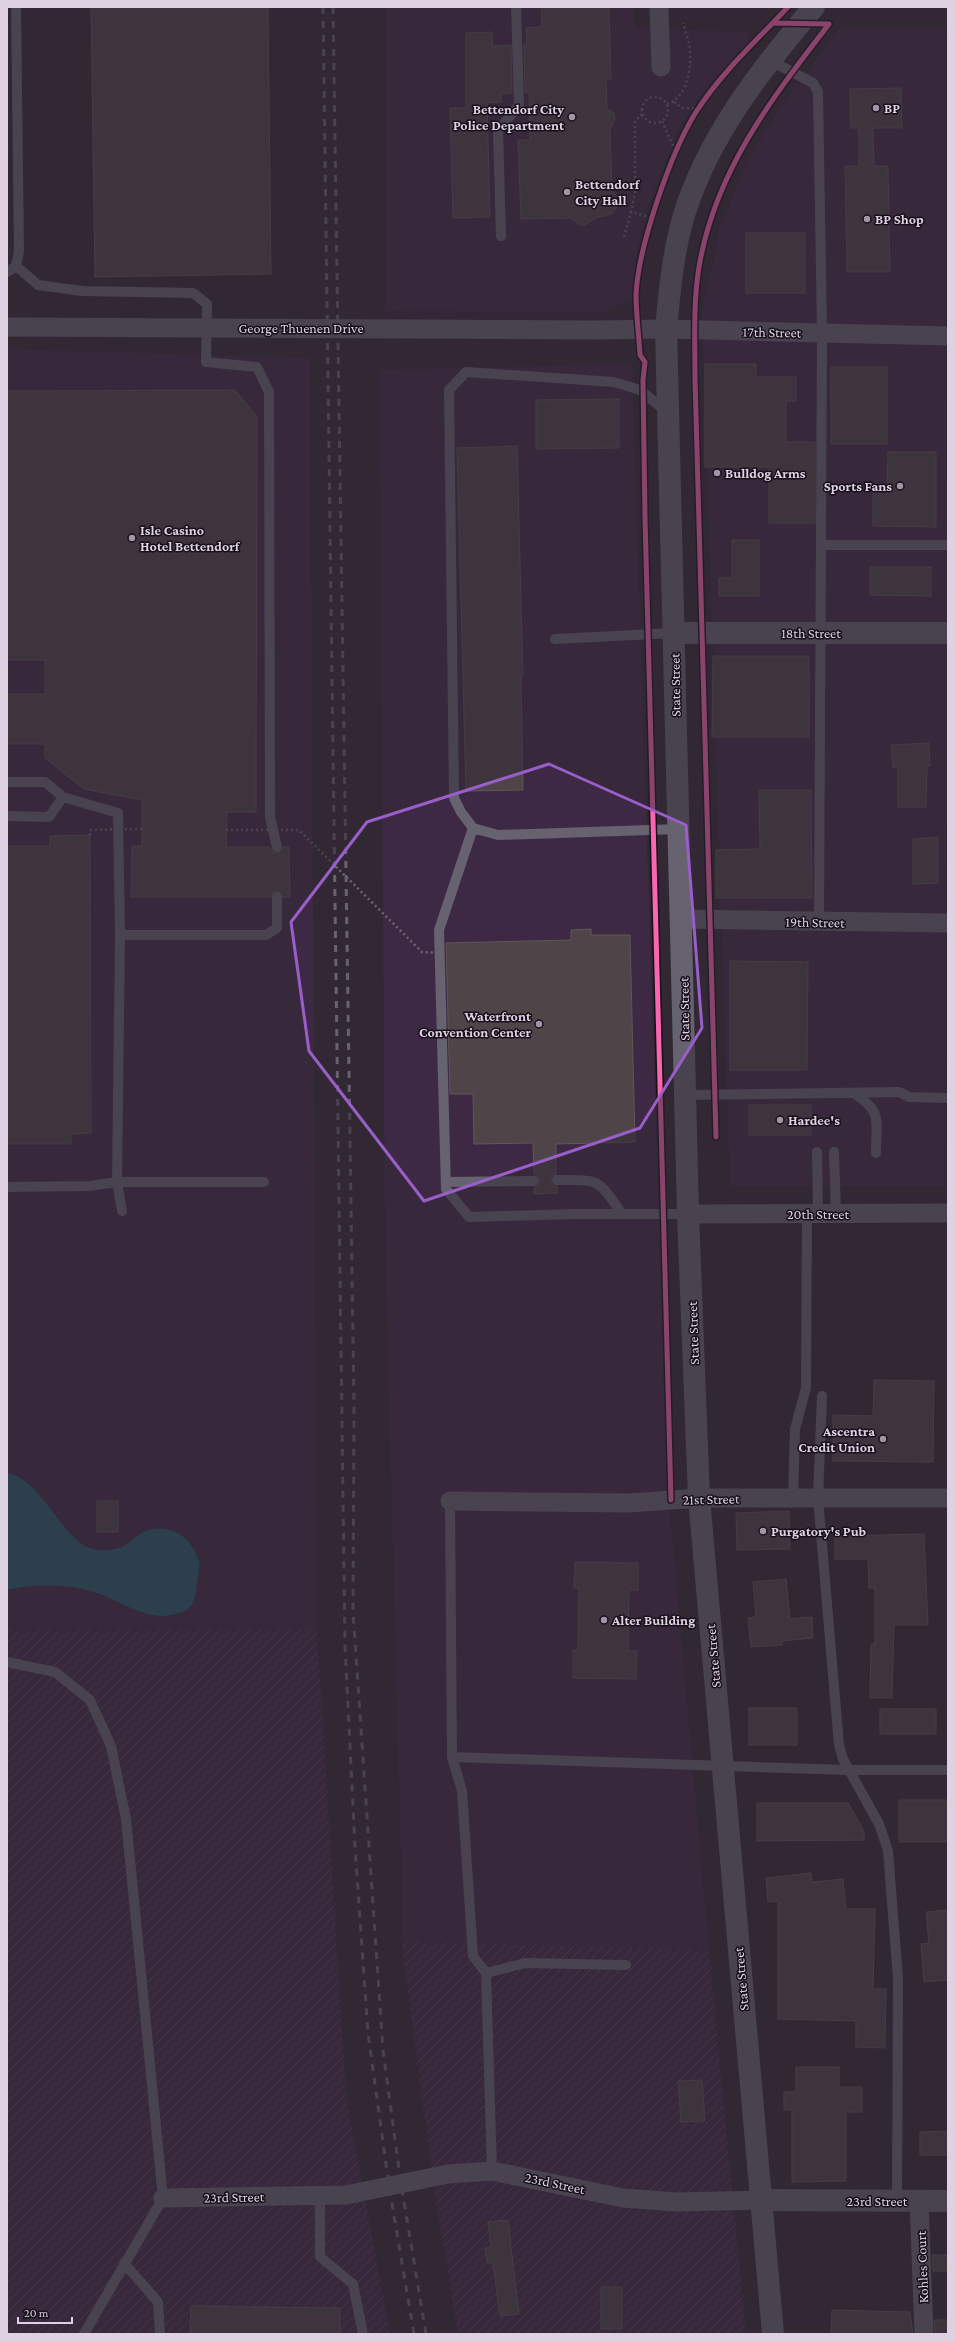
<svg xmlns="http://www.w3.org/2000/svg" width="955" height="2341" font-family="'Crimson Pro',serif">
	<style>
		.built { fill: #3e2944 }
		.industrial { fill: url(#industrial-furrows) }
		.water { fill: #245b6c }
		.building { fill: #4f4447; stroke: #615659 }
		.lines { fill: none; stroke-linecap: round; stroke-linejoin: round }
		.path { stroke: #6b6672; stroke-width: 2.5; stroke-dasharray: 2 3; stroke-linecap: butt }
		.service { stroke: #666270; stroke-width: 10 }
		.minor { stroke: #666270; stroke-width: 19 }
		.tertiary { stroke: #666270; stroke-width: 22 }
		.primary { stroke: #676270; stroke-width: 22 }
		.rail { stroke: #68636f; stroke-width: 3; stroke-dasharray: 7 7; stroke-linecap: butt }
		.path-bridge { stroke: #6b6672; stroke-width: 2.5; stroke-dasharray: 2 3; stroke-linecap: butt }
		.minor-bridge { stroke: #666270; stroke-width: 19 }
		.cycleway-casing { stroke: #170f1a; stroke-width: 8 }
		.cycleway { stroke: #f766af; stroke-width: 5 }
		.marked { fill: none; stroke: #995eca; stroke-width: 3; stroke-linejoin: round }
		.poi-dot { fill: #a196a5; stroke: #170f1a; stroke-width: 1.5 }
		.labels { text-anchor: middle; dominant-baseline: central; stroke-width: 3; stroke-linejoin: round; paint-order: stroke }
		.poi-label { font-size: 14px; font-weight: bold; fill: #ded2e2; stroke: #170f1a; text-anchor: start }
		.street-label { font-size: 14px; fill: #ded2e2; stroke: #170f1a }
	</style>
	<defs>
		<pattern id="industrial-furrows" width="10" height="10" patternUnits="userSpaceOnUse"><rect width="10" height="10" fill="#3e2944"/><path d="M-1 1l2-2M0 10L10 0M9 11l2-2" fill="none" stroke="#59475f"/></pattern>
	</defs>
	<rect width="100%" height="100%" fill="#312834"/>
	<path class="built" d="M385 7H633L635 28 749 32 747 46 709 85 679 128 648 207 635 265 632 300 603 312 385 311Z
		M839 29H945L948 702 944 1186H730L702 311 720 229 744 168 776 114Z
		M7 349 310 358 317 1629 7 1630Z
		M632 364 667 1477 709 1950 401 1941V1862L385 1251 380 370Z"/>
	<path class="industrial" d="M317 1629 346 2095 390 2334H7V1630Z
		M401 1941 709 1950 746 2334H458L436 2202Z"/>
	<path class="water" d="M7 1473C38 1478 57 1527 83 1545 94 1552 112 1552 124 1546 131 1542 138 1534 146 1531 171 1522 193 1538 199 1562 200 1568 198 1577 197 1583 196 1592 195 1605 186 1610 151 1628 123 1600 91 1591 65 1584 33 1584 7 1590Z"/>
	<path class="building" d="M91 7H268L271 274 95 277Z
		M541 7H609L611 79H606L607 109 614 113 615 120 610 130 611 158 612 190 619 199 618 205 612 214 596 218 585 225H580L571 218 521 219 518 140H530L529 92 525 93 524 44H527L526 28 542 27Z
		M492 32V46L511 45 512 93 501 94V102L487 103 490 217 453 218 450 108H466V33Z
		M901 88 902 128H873L874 166H888L890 272H847L845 166H859V128H851L850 89Z
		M746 233H805V293H746Z
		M705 364H756V377H796V401H786V442H815V523H769V467H705Z
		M831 367H887V444H831Z
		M235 390 257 417 256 812H227L226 847H270L273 852 278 853 283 847H289L290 897H283L277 891 273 892 271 897H131L132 846H142V800L84 789 45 758V744H7V694H45V660H7V391Z
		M619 399V448L536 449V400Z
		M517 446 523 676H521L523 790 466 791 457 448Z
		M888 452H936V527L873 526V486L887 487Z
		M732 540H759V596H719V578H732Z
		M870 567H931V596L870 595Z
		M713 656H809V737H712Z
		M929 743 930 766H927L926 807H898V767L893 768 891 745Z
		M759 790H811L812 898H716V850L760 849Z
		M90 835 91 1133 71 1134V1144H7V846H50V836Z
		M938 837V883L913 884V839Z
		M591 929V935H630L635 1142 556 1144V1174L552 1176 551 1180 557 1186V1193L534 1194V1188L539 1184 540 1181 538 1176 534 1174 533 1143 474 1144 473 1094H450L446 943 571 940V930Z
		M730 961 808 962 807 1070H730Z
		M749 1105H811V1135H749Z
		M874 1380 934 1381 933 1462 833 1461V1415L873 1416Z
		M97 1501H118V1532H97Z
		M789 1511 790 1549 737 1550 736 1513Z
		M924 1534 928 1625H894L892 1698H870L871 1644H875V1588H869L868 1559H835V1536Z
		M575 1562 638 1563V1590H629L628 1651H637L636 1679 573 1678V1650H578L579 1588H574Z
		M786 1579 790 1619 812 1617 813 1638 782 1641V1645L751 1647 748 1618 756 1617 753 1582Z
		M749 1708H797V1745H749Z
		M880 1709H936V1734H880Z
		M899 1800H948V1842H899Z
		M757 1803H848L864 1831V1840L757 1841Z
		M811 1873 812 1882 843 1879 846 1909H875L873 1989H886L885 2048 856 2047V2021L778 2019V1901L768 1902 766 1878Z
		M948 1910V1980L924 1982 921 1944 929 1943 926 1912Z
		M796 2067H839V2087H862V2112H846V2181L792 2182V2110H784V2092H796Z
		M702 2080 705 2121 681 2122 678 2081Z
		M948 2131V2155H920V2132Z
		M508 2220 519 2314 500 2316 493 2263H487L485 2248 491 2247 488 2222Z
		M932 2255H948V2271H933Z
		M601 2287H622V2329H601Z
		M191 2306 340 2308V2334H190Z
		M832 2310 910 2312 913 2334H831Z
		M934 2320H948V2334H935Z"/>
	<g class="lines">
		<path class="path" d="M642 110a13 13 0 1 1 26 0a13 13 0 1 1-26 0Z
			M674 102 682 108 699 109
			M667 104C686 99 692 68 690 51 690 42 685 32 683 23
			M642 114 635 121V193L631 212 653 218
			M662 121 676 152
			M624 237 631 212"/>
		<path class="service" d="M771 61 813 83 818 92 822 333 819 922
			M501 236 498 131 519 105 516 7
			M16 266 38 285 82 291 193 293 207 304 206 362 257 367 269 392 270 817 277 847
			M7 272 16 266 19 251 16 7
			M667 412 640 390 614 382 466 372 449 390 454 798 461 812 473 828 498 835 679 829
			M822 545H948
			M555 639 674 633
			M7 782H45L63 797 118 813 120 935 117 1182 89 1186 7 1187
			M7 816 49 817 63 797
			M473 828 439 930 446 1189 469 1217 574 1214H688
			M120 935H266L277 928V897
			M854 1093C883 1112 876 1121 876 1153
			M686 1095 899 1092 909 1097 948 1098
			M817 1152 818 1214
			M834 1152 836 1213
			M557 1180C601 1180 597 1178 622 1214
			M446 1182 534 1181
			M122 1211 117 1182H264
			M822 1396 818 1498 839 1745 843 1759 879 1824 888 1851 898 1979 897 2200
			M793 1498 795 1429 806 1388 807 1214
			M450 1501 452 1757 849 1770H948
			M7 1662 55 1672 90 1700 111 1746 126 1819 163 2198 84 2334
			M452 1757 462 1791 473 1956 486 1973 492 2171
			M486 1973 525 1963 626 1965
			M320 2195V2257L353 2284 363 2334
			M124 2263 158 2302 160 2334"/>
		<path class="minor" d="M659 7 661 67
			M595 330 666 329 948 336
			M681 919 948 923
			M688 1214 948 1213
			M450 1501 629 1503 699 1498H948
			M163 2198 346 2195 448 2174 492 2171 623 2198 677 2202 761 2200
			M919 2201 924 2334"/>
		<path class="tertiary" d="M674 633H948
			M761 2200 948 2201"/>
		<path class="primary" d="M773 2334 699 1498 688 1214 666 329C670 286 674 241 689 200 716 126 764 66 814 7"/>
		<path class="rail" d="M323 7 345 1646 355 1847 368 2033 389 2186 414 2334
			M333 7 354 1405 353 1612 383 2050 401 2184 426 2334"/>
		<path class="path-bridge" d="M226 830H299L422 952 445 953
			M90 835V830L142 829"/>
		<path class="minor-bridge" d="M7 327 595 330"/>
		<defs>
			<path id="cycleway" d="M773 23 829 24
				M716 1137 695 379C695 342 693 303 699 267 715 171 772 98 829 24
				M671 1500 645 518 643 380 645 362 640 355C639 335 636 315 636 295 638 247 671 152 696 112 721 73 757 40 788 7"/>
		</defs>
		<use href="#cycleway" class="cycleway-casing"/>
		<use href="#cycleway" class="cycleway"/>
	</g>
	<path d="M0 0H955V2341H0ZM549 764 686 825 702 1028 640 1128 424 1201 309 1051 291 922 367 822Z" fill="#312834" fill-opacity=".55" fill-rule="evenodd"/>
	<path class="marked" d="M549 764 686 825 702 1028 640 1128 424 1201 309 1051 291 922 367 822Z"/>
	<g class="poi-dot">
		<circle cx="876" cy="108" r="4"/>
		<circle cx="572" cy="117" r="4"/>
		<circle cx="567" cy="192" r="4"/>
		<circle cx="867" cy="219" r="4"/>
		<circle cx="717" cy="473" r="4"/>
		<circle cx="900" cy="486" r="4"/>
		<circle cx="132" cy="538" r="4"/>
		<circle cx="539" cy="1024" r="4"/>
		<circle cx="780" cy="1120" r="4"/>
		<circle cx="883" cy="1439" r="4"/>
		<circle cx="763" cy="1531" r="4"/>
		<circle cx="604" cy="1620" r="4"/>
	</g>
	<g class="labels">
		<g class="poi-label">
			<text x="884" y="108">BP</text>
			<text x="564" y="109" text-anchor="end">Bettendorf City<tspan x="564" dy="16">Police Department</tspan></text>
			<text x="575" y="184">Bettendorf<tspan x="575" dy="16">City Hall</tspan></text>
			<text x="875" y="219">BP Shop</text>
			<text x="725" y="473">Bulldog Arms</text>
			<text x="892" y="486" text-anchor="end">Sports Fans</text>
			<text x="140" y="530">Isle Casino<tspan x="140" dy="16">Hotel Bettendorf</tspan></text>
			<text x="531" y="1016" text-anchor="end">Waterfront<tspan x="531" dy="16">Convention Center</tspan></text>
			<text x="788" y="1120">Hardee's</text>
			<text x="875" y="1431" text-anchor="end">Ascentra<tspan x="875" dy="16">Credit Union</tspan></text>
			<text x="771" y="1531">Purgatory's Pub</text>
			<text x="612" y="1620">Alter Building</text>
		</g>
		<g class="street-label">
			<text x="301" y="328">George Thuenen Drive</text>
			<text transform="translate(772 332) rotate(1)">17th Street</text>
			<text x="811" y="633">18th Street</text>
			<text transform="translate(675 685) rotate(-91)">State Street</text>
			<text transform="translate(815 922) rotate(1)">19th Street</text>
			<text transform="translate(684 1009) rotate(-91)">State Street</text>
			<text x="818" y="1214">20th Street</text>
			<text transform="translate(693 1333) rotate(-92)">State Street</text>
			<text transform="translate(711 1499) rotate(-1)">21st Street</text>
			<text transform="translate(713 1656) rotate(-95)">State Street</text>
			<text transform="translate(741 1979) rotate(-95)">State Street</text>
			<text transform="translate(555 2183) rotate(12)">23rd Street</text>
			<text transform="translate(234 2197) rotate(-1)">23rd Street</text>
			<text x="877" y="2201">23rd Street</text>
			<text transform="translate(922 2267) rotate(-92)">Kohles Court</text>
		</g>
	</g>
	<rect width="955" height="2341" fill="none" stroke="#ded2e2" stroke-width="16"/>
	<path d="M18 2317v6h54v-6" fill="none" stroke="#ded2e2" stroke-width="2"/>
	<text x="24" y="2317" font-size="12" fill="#ded2e2" stroke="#170f1a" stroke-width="3" paint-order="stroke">20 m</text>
</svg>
